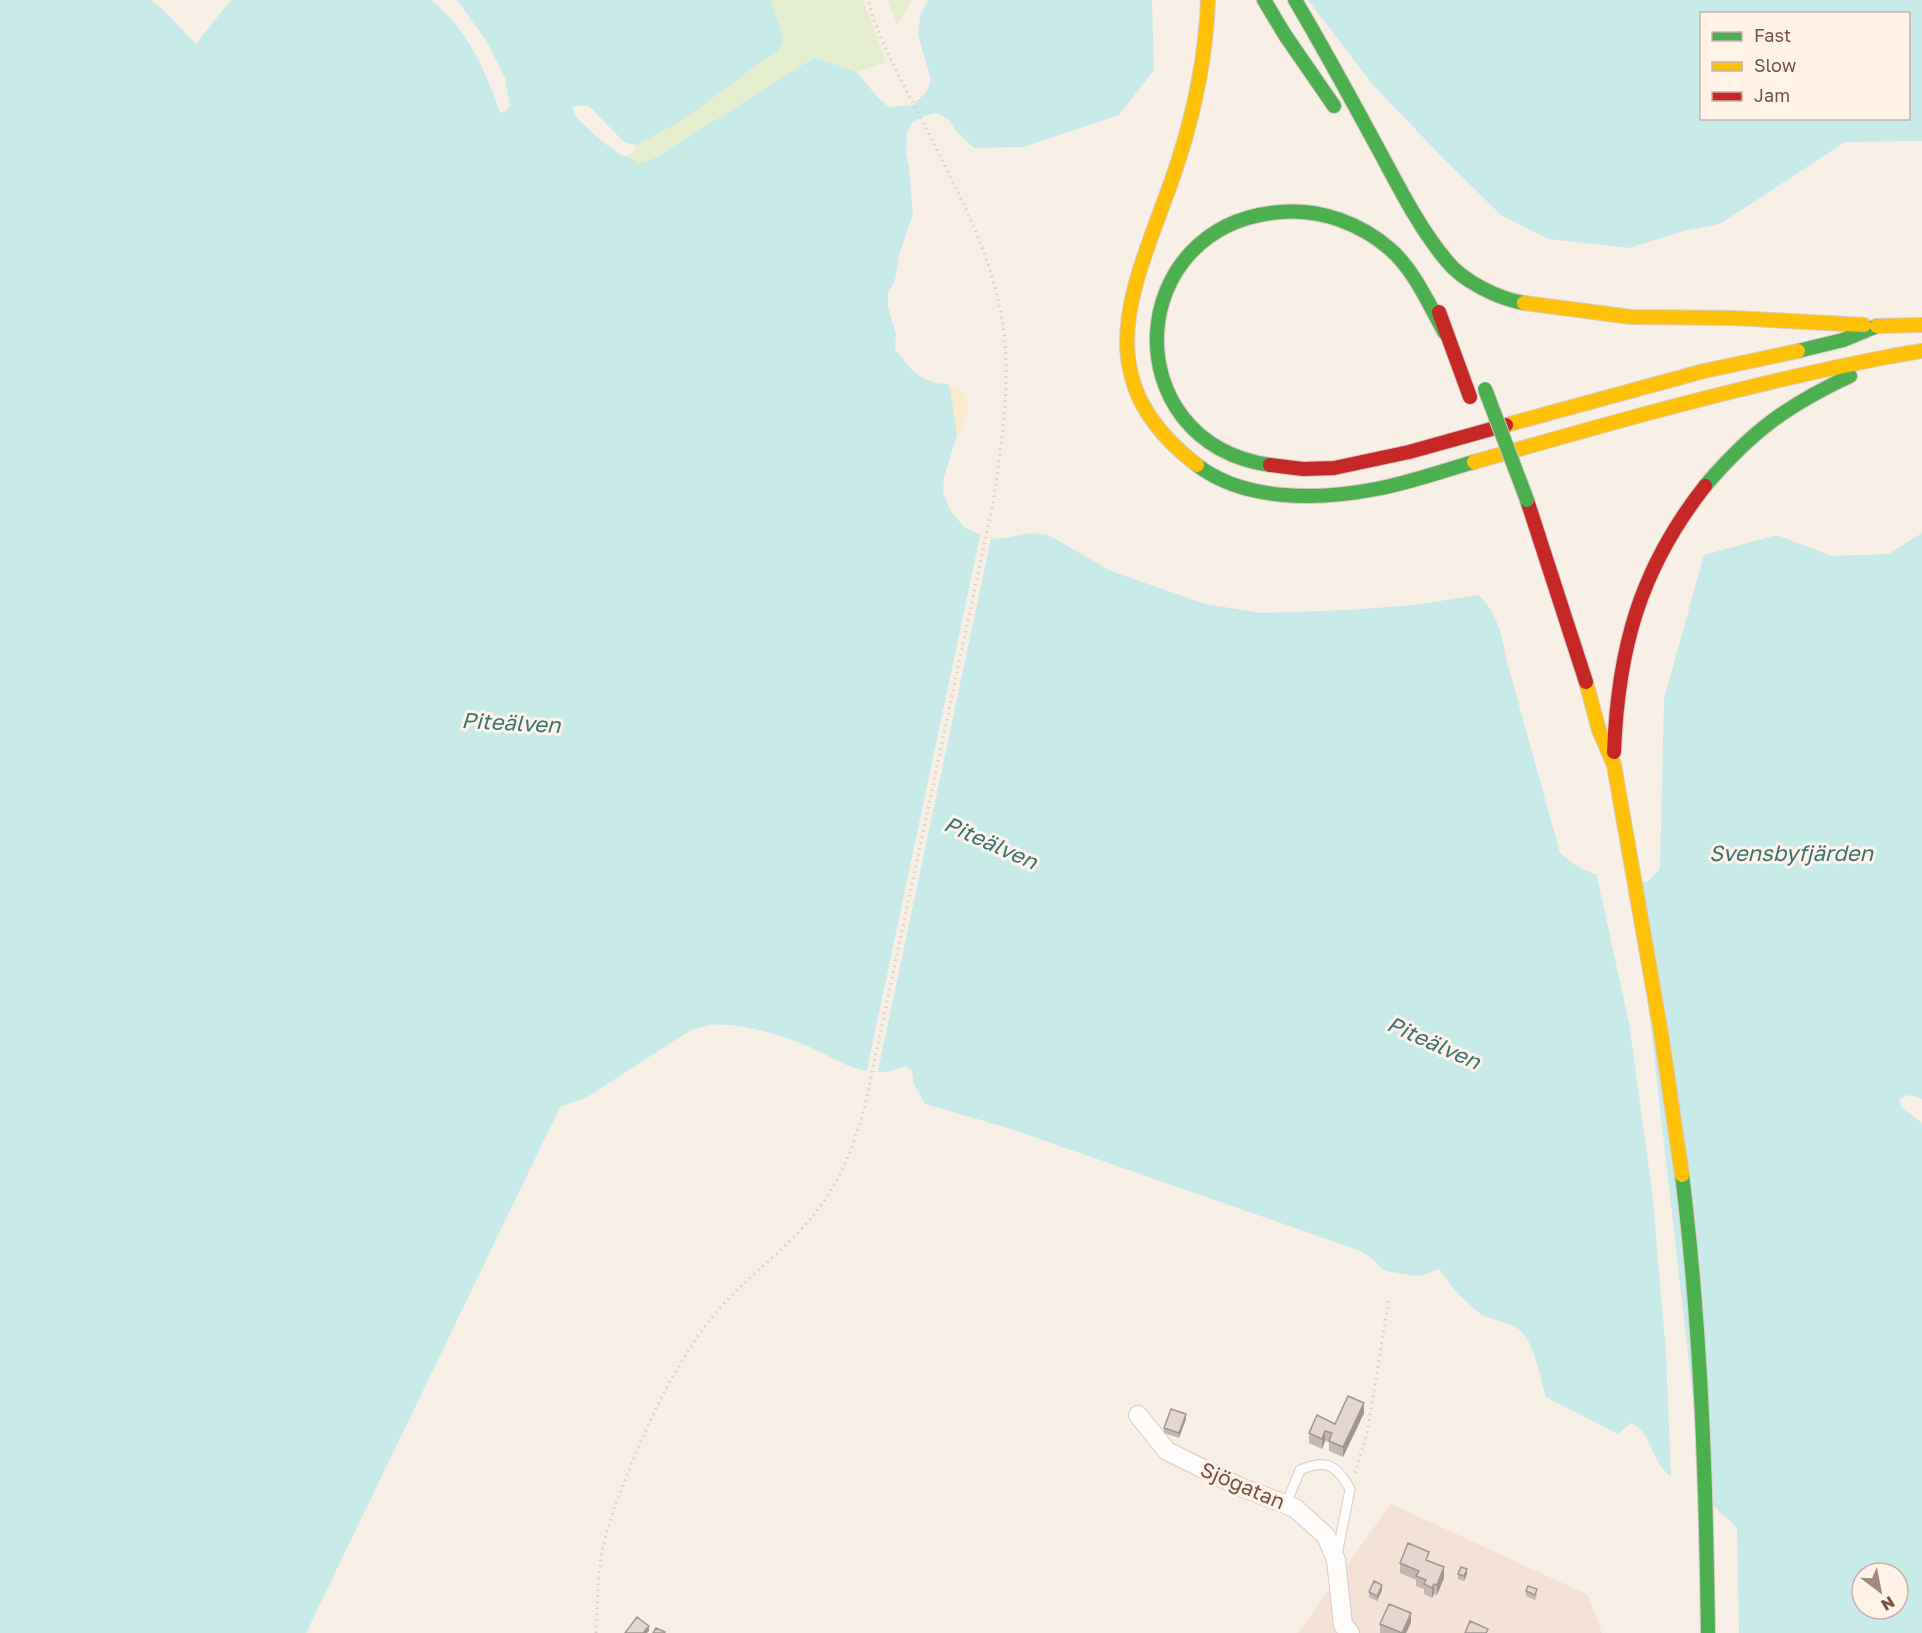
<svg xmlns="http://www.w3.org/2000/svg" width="1922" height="1633" font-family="'Golos Text',sans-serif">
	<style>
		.residential { fill: #f3e2d5 }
		.green { fill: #e6eed0 }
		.sand { fill: #fcebce }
		.water { fill: #c8eae8; fill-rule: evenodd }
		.pier { fill: #f8efe7 }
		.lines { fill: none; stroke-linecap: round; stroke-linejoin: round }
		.lane-casing { stroke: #d9ccc5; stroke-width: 11 }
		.street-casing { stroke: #d9ccc5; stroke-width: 20 }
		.fast-casing { stroke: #d8cac4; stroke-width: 16 }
		.slow-casing { stroke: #d8cac4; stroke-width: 16 }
		.jam-casing { stroke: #d8cac4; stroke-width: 16 }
		.path { stroke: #dacfcb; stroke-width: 3; stroke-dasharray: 1.5 4.5; stroke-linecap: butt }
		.lane { stroke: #fefdfb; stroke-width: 9 }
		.street { stroke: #fefdfb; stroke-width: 18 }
		.fast { stroke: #4caf50; stroke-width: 14 }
		.slow { stroke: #ffc107; stroke-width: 14 }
		.jam { stroke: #c62828; stroke-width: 14 }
		.fast-bridge-casing { stroke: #d7c9c3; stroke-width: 16; stroke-linecap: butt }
		.fast-bridge { stroke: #4caf50; stroke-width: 14 }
		.wall { fill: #c4b8b2 }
		.shaded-wall { fill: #a09691 }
		.building { fill: #e4d6cf; stroke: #a09691; stroke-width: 1.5 }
		.labels { text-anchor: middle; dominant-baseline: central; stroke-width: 6; stroke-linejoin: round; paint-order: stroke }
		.street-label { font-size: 21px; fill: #775146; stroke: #fff3e9 }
		.water-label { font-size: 22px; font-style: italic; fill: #357477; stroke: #fff3e9 }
	</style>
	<rect width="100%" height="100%" fill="#f8efe7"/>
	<path class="residential" d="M1391 1504 1588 1595 1602 1633H1298Z"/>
	<path class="green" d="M770 0H863L886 62 857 72 815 57 657 157 638 164 629 157 637 145 778 52 784 39Z
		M888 0H912L897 25Z"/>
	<path class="sand" d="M948 384C974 390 970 419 957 435Z"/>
	<path class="water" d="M0 0H151L161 8 196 44 231 0H431C467 28 485 70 500 112L504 113 510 106 505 78 487 42 457 0H770L784 39 778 52 754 67 684 119 637 145 625 143 588 105 572 107 576 117 600 140 621 155 629 157 638 164 657 157 815 57 857 72 878 98 889 107 913 105 927 91 931 80 918 35 920 16 928 0H1152L1154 70 1119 115 1023 147 974 148 957 132 948 119 937 113 927 115 913 122 907 132 906 153 909 167 913 214 899 255 895 280 888 293V307L896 334 895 349C910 368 921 384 948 384L950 388 957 435 944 477 943 492 950 510 963 526 973 532 997 539 1032 533 1048 535 1111 571 1205 604 1261 613 1348 610 1415 605 1478 595C1495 608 1503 637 1506 658L1560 853C1587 878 1612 878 1647 882L1660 869 1664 699 1704 555 1777 535 1832 556 1889 554 1922 533V1099C1912 1095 1907 1093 1899 1100L1902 1108 1922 1123V1633H1739L1737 1528C1723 1513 1707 1501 1689 1489 1682 1484 1673 1479 1666 1472 1651 1458 1651 1432 1631 1423L1618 1434 1546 1397C1540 1379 1534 1335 1514 1326 1502 1320 1487 1320 1476 1310 1467 1303 1459 1295 1452 1287 1447 1280 1445 1275 1438 1269L1424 1275 1415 1276 1385 1271 1370 1257 1358 1250 1008 1128 925 1104 914 1084 912 1071 905 1066C865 1084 836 1057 800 1043 775 1033 736 1022 709 1025 703 1026 697 1028 691 1030L587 1097 560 1107 306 1633H0ZM1862 1573H1898V1609H1862Z
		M1308 0H1922V141L1845 142 1720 224 1687 230 1629 248 1548 239 1501 215 1441 156 1373 85ZM1880 13 1908 14V118H1702V14Z"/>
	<path class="pier" d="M981 531 992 534 877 1075 866 1074Z
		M1596 872 1634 880 1705 1504 1671 1479 1666 1352 1652 1191 1629 1023Z"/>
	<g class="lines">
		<defs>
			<path id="lane" d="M1286 1504 1300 1470C1326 1459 1336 1464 1350 1489L1337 1555"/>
			<path id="street" d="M1138 1415 1167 1451 1238 1486 1295 1508 1326 1536 1336 1560 1343 1625 1350 1633"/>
			<path id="fast" d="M1264 0 1285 35 1334 106
				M1295 0C1323 47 1349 95 1375 143 1397 183 1417 225 1446 260 1462 281 1499 299 1524 303
				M1798 351 1843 340 1877 326
				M1197 465C1245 502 1320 500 1376 489 1409 483 1442 471 1474 462
				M1270 465C1113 442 1122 224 1281 212 1321 209 1360 223 1390 249 1415 271 1429 305 1445 333
				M1705 486C1751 432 1786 406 1850 376
				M1682 1175C1701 1327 1706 1480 1708 1633"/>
			<path id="slow" d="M1524 303 1631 317 1734 318 1864 325
				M1877 326 1922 325
				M1892 356 1922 351
				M1506 425 1704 371 1798 351
				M1474 462C1613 422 1751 383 1892 356
				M1197 465C1077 373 1140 277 1177 165 1195 110 1206 57 1208 0
				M1586 682 1599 730 1614 765 1661 1033 1682 1175"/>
			<path id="jam" d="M1439 312 1470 397
				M1270 465 1303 469 1334 468 1409 452 1506 425
				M1527 500 1586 682
				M1614 752C1618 648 1640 569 1705 486"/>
		</defs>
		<use href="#lane" class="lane-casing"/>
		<use href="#street" class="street-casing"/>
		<use href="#fast" class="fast-casing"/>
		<use href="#slow" class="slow-casing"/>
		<use href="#jam" class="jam-casing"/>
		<path class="path" d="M1355 1473 1367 1434 1389 1298
			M596 1633C598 1604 597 1575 603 1547 608 1523 617 1501 626 1478 649 1420 678 1356 720 1308 751 1273 791 1246 819 1208 841 1179 854 1144 864 1110L993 503C1002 437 1014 370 999 304 987 247 958 192 932 140 910 95 881 49 868 0"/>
		<use href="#lane" class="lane"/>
		<use href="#street" class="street"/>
		<use href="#fast" class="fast"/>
		<use href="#slow" class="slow"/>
		<use href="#jam" class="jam"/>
		<defs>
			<path id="fast-bridge" d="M1485 389 1527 500"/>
		</defs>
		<use href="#fast-bridge" class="fast-bridge-casing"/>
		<use href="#fast-bridge" class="fast-bridge"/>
	</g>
	<path class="wall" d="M1364 1413 1343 1457 1329 1451V1442L1325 1441 1322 1449 1309 1443V1433Z
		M1186 1419 1179 1438 1164 1433V1428Z
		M1429 1561 1444 1578 1437 1595 1434 1594 1432 1598 1424 1594V1589L1416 1586V1580L1400 1573V1563Z
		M1458 1574H1467L1464 1581 1458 1579Z
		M1382 1590 1377 1601 1369 1597V1592Z
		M1526 1591 1537 1595 1535 1600 1526 1596Z
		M1411 1623 1406 1633H1380V1624Z"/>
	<path class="shaded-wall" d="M1364 1403V1413L1343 1457V1447Z
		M1186 1414V1419L1179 1438V1433Z
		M1325 1431V1441L1322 1449V1439Z
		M1444 1567V1578L1437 1595V1585Z
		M1467 1569V1574L1464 1581V1576Z
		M1434 1584V1594L1432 1598V1588Z
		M1382 1585V1590L1377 1601V1596Z
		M1411 1613V1623L1406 1633H1402Z
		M649 1626V1631L647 1633H643Z"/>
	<path class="building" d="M1348 1396 1364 1403 1343 1447 1329 1441 1332 1433 1325 1431 1322 1439 1309 1433 1317 1415 1335 1424Z
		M1171 1409 1186 1414 1179 1433 1164 1428Z
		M1408 1543 1429 1552 1426 1560 1444 1567 1437 1585 1434 1584 1432 1588 1424 1584 1426 1580 1416 1576 1419 1571 1400 1563Z
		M1461 1567 1467 1569 1464 1576 1458 1574Z
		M1374 1581 1382 1585 1377 1596 1369 1592Z
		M1528 1586 1537 1589 1535 1595 1526 1591Z
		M1389 1604 1411 1613 1402 1633 1380 1624Z
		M637 1617 649 1626 643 1633H625Z
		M1470 1621 1488 1629 1486 1633H1465Z
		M656 1628 665 1632 664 1633H653Z"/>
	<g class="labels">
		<g class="street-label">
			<text transform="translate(1243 1485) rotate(23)">Sjögatan</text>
		</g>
		<g class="water-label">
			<text transform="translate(511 722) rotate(3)">Piteälven</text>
			<text transform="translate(991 842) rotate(24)">Piteälven</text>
			<text x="1791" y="852">Svensbyfjärden</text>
			<text transform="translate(1434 1042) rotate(24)">Piteälven</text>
		</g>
	</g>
	<rect x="1700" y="12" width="210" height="108" fill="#fff3e9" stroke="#c9b2a8" stroke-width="1.5"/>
	<rect x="1712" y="32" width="30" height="9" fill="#4caf50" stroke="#c9b2a8" stroke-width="1.5"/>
	<text x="1754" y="42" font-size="18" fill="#775146">Fast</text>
	<rect x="1712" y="62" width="30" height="9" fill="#ffc107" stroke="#c9b2a8" stroke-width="1.5"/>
	<text x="1754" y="72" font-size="18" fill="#775146">Slow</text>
	<rect x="1712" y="92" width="30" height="9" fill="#c62828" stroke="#c9b2a8" stroke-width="1.5"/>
	<text x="1754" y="102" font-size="18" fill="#775146">Jam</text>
	<g transform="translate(1880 1591) rotate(148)"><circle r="28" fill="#fff3e9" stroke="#c9b2a8" stroke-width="1.5"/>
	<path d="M0-4.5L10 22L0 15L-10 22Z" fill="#a4887e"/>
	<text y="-9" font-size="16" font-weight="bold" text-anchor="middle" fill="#775146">N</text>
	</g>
</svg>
